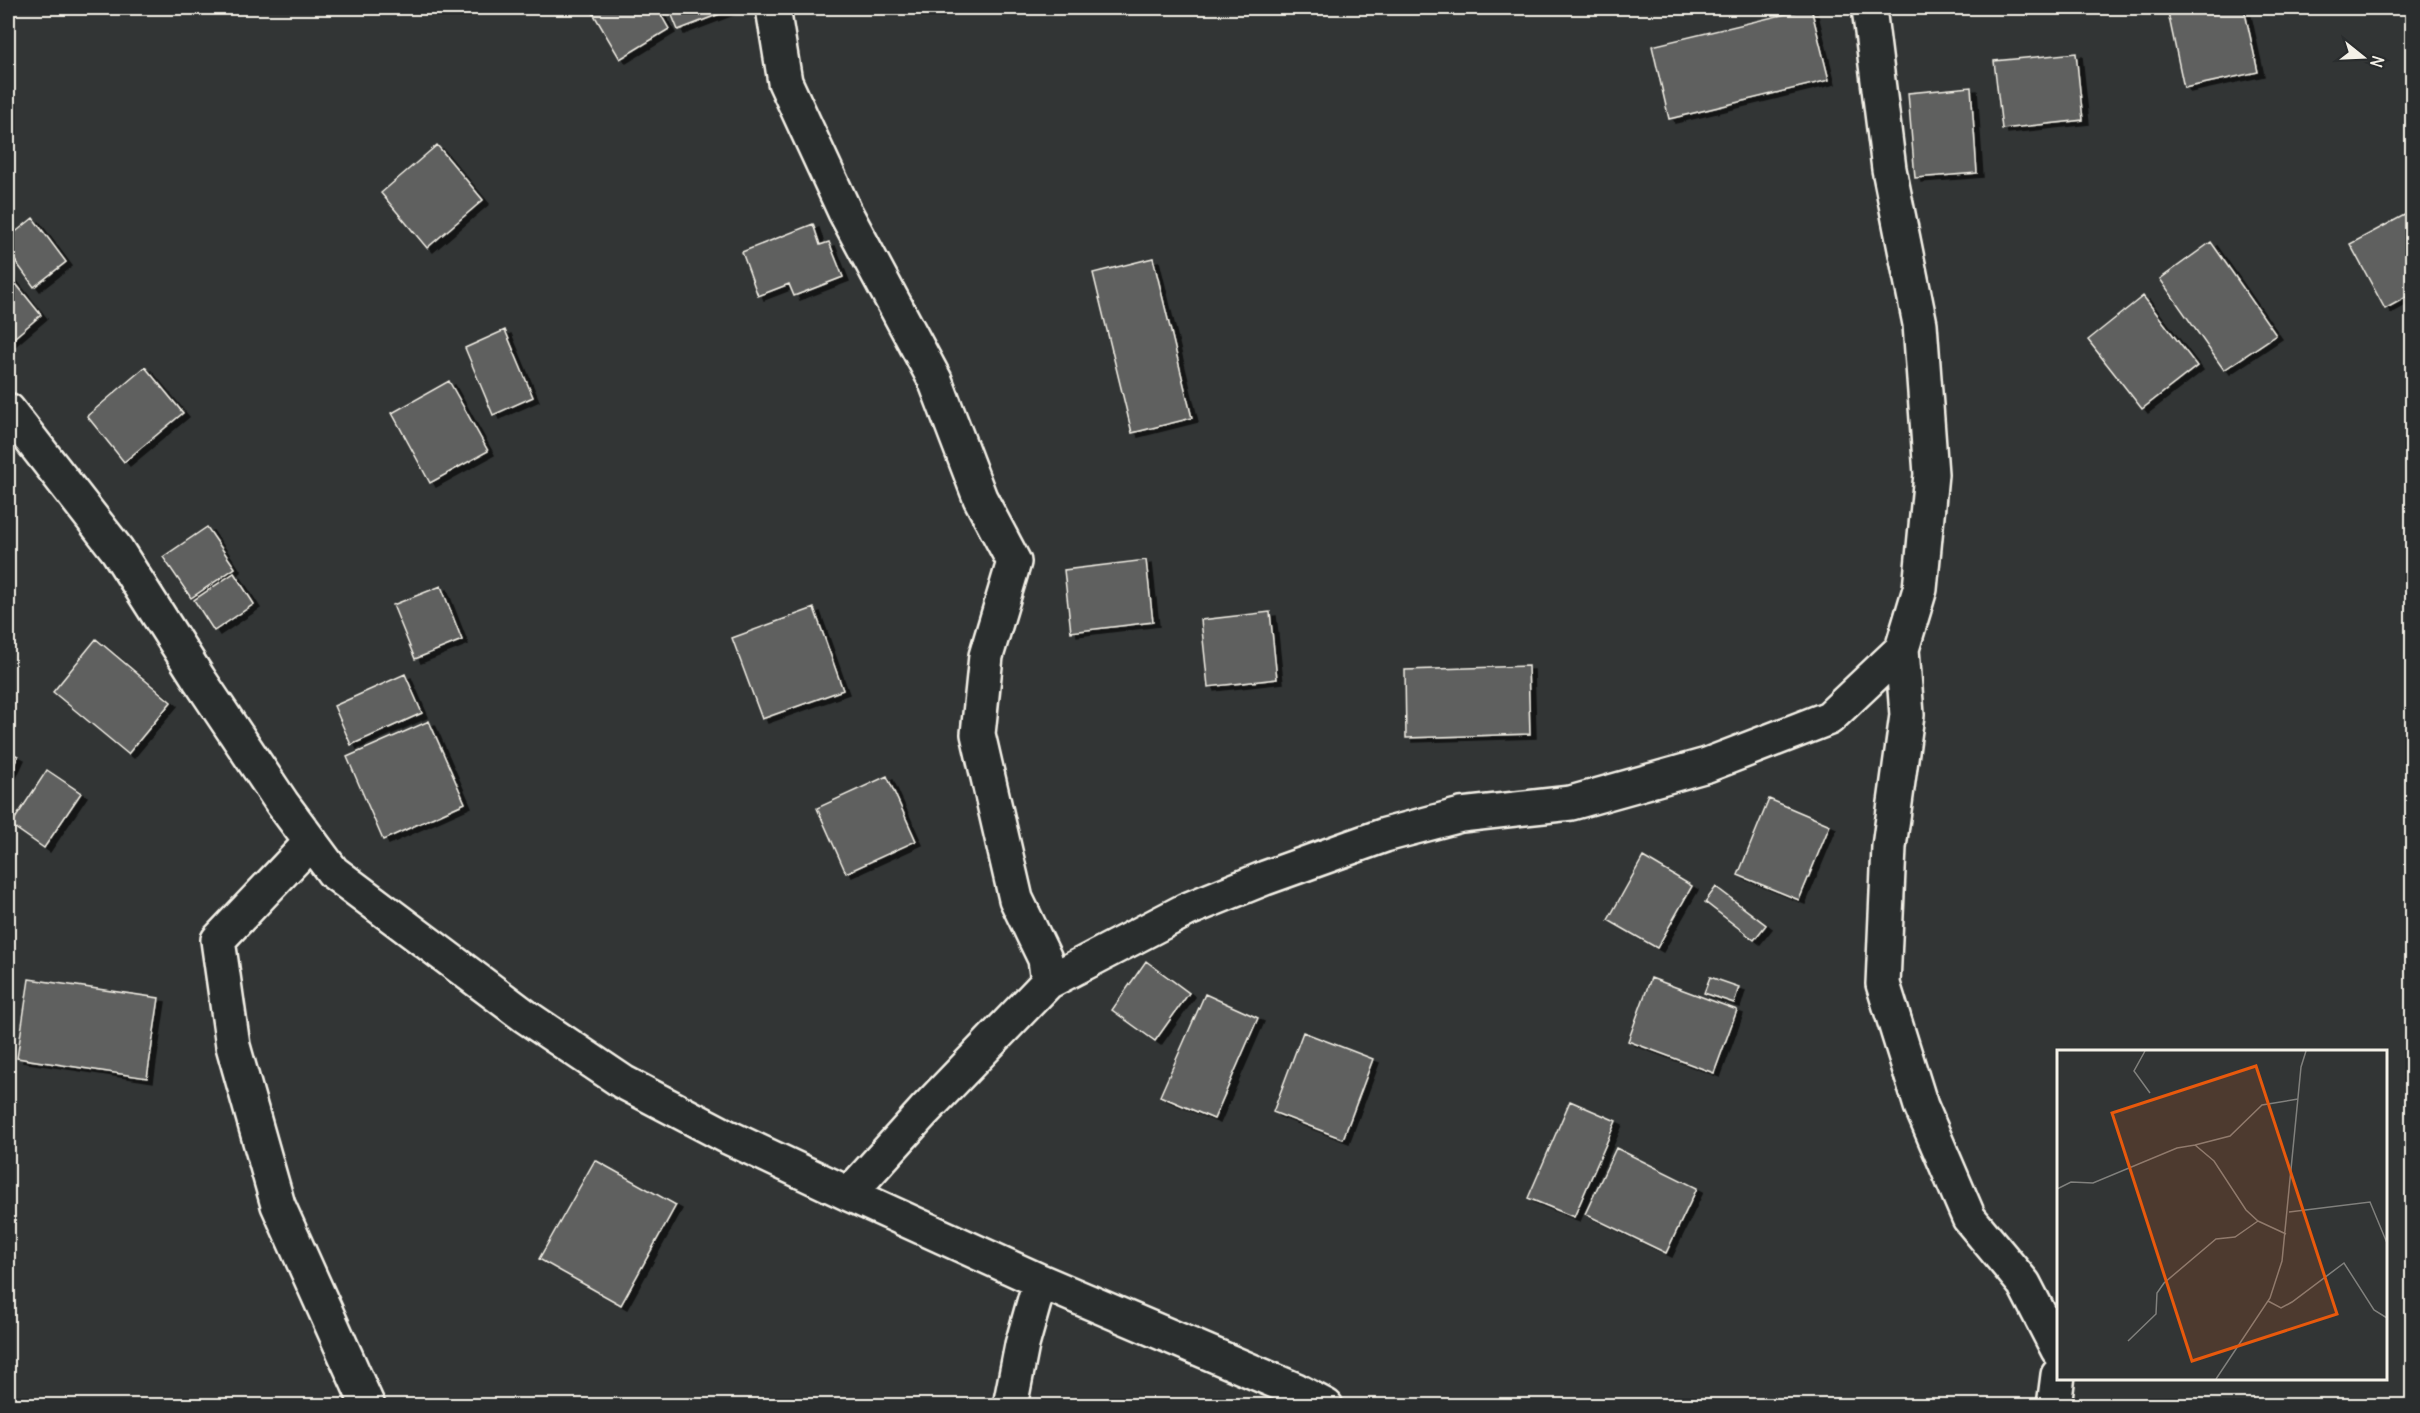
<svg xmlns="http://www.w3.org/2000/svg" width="2420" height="1413" font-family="Delius,sans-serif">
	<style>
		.building { fill: #5f605f; stroke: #f4f1e8; stroke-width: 1.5; filter: url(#shadow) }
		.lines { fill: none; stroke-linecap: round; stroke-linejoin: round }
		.minor-casing { stroke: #f4f1e8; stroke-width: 38 }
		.minor { stroke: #2a2d2e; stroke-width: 33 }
		.inset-road { fill: none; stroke: #80807d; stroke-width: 1.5 }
		.view { fill: #e8590c; fill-opacity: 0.15; stroke: #e8590c; stroke-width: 3 }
		.inset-edge { fill: none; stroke: #f4f1e8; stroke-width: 3 }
	</style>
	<defs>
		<filter id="shadow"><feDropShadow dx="6" dy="4" stdDeviation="0" flood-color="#0009"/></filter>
	</defs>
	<rect width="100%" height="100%" fill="#323535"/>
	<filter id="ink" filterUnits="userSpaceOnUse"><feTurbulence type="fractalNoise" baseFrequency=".0167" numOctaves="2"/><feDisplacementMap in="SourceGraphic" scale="12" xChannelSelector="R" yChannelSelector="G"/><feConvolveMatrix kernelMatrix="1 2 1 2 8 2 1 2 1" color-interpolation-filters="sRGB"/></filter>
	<g filter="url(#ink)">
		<path class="building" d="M590 8H657L669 29 620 59Z
			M669 8H735L678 30Z
			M1811 8 1829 80 1669 119 1652 46Z
			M2167 8H2244L2258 72 2184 88Z
			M2076 53 2083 120 2002 129 1994 61Z
			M1971 87 1977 173 1915 178 1908 93Z
			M437 145 483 200 427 248 381 193Z
			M2410 212 2412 216V294L2385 309 2350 244Z
			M33 218 66 262 34 287 8 251V238Z
			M813 224 820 245 829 242 843 277 794 296 789 284 758 296 742 252Z
			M2211 242 2276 335 2224 370 2160 279Z
			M1153 258 1192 418 1132 433 1093 273Z
			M8 274 41 315 8 343Z
			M2143 296 2197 366 2142 409 2088 340Z
			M505 330 533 397 493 415 465 348Z
			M145 367 183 413 124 462 87 416Z
			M449 381 488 451 430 483 392 413Z
			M207 527 235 568 191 598 163 557Z
			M1146 560 1153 622 1071 632 1064 570Z
			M234 573 254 604 214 631 194 600Z
			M441 586 462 640 415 659 393 605Z
			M814 608 843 690 762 719 732 638Z
			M1270 612 1277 679 1208 687 1201 620Z
			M96 639 171 702 128 754 53 692Z
			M1528 666 1530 734 1406 738 1405 670Z
			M405 674 422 713 351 745 334 706Z
			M429 721 465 803 383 840 347 757Z
			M8 751 18 756 8 778Z
			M47 770 81 793 44 848 11 825Z
			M887 776 916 841 846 873 817 808Z
			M1769 799 1830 825 1799 900 1738 875Z
			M1643 857 1692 886 1657 948 1608 920Z
			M1716 887 1766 925 1754 940 1705 902Z
			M1146 961 1189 993 1155 1041 1112 1010Z
			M1710 977 1739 987 1734 1003 1704 993Z
			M1651 978 1737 1010 1714 1073 1628 1041Z
			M29 979 159 998 147 1078 17 1058Z
			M1205 994 1258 1018 1214 1119 1160 1096Z
			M1303 1032 1373 1059 1343 1139 1273 1112Z
			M1570 1101 1616 1121 1574 1217 1528 1198Z
			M1616 1148 1697 1188 1666 1253 1585 1214Z
			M595 1160 676 1205 621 1305 539 1259Z"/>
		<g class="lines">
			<defs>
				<path id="minor" d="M773 8 785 82 845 212 935 380 980 498 1014 562 986 656 978 734 1016 899 1045 959 1048 982
					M8 410 117 550 199 679 282 803 333 872 525 1016 623 1082 728 1137 849 1194 1040 1281 1296 1390 1326 1406
					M1902 649 1907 715 1889 847 1883 984 1921 1106 1969 1218 2024 1284 2058 1350
					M311 842 218 940 233 1046 278 1205 368 1406
					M849 1194 924 1111 1048 982 1186 910 1265 878 1385 835 1461 815 1571 803 1707 765 1829 718 1902 649 1920 589 1931 474 1920 324 1889 169 1869 8
					M1010 1406 1022 1345 1040 1281
					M2054 1406 2058 1375"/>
			</defs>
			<use href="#minor" class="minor-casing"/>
			<use href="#minor" class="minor"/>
		</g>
	</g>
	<g transform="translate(2057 1050)">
		<rect width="330" height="330" fill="#323535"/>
		<path class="inset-road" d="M88 1 77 21 93 43M138 95 173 86 205 55 241 49M0 139 14 132 36 133 120 98 138 95 157 111 189 160 201 171 229 184M232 162 313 152 330 193M211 251 224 258 235 252 287 213 317 260 330 268M71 291 99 264 100 243 107 233 159 189 178 187 201 171M159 329 213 248 225 211 244 17 249 1"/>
		<path class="view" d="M199 16 280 264 135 311 55 63Z"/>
		<rect width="330" height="330" class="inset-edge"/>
	</g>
	<rect width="2420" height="1413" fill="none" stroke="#2a2d2e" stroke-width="30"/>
	<rect x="15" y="15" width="2390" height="1383" fill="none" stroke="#f4f1e8" stroke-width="2" filter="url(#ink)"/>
	<g transform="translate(2363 57) rotate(108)" stroke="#2a2d2e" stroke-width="4.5" paint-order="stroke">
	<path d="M0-4.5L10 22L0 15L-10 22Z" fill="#f4f1e8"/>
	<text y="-9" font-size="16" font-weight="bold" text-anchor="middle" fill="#f4f1e8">N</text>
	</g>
</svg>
